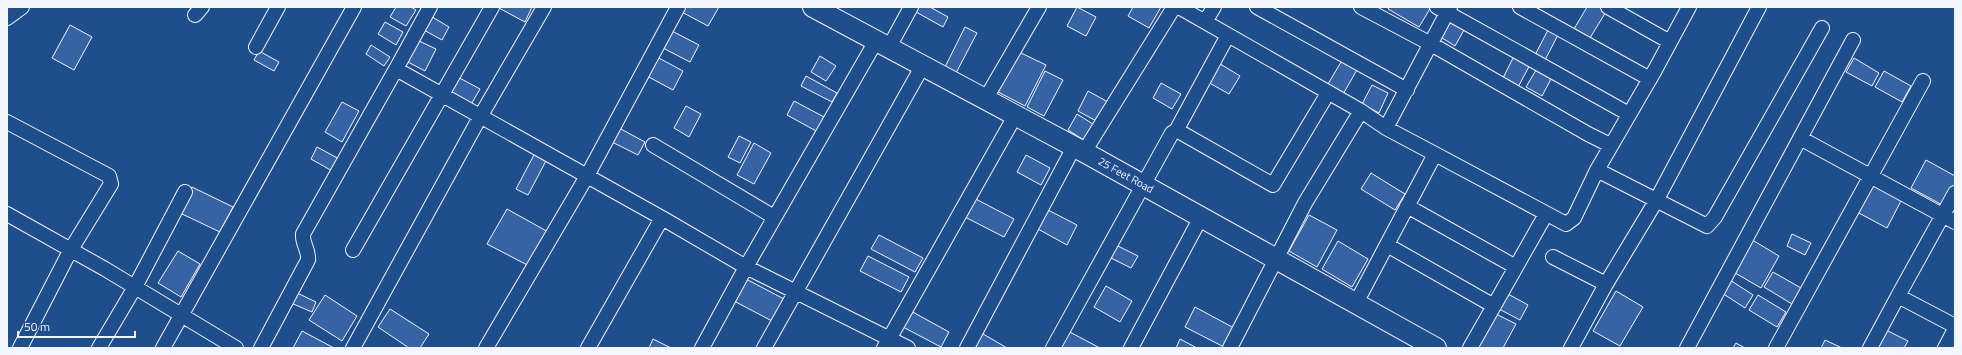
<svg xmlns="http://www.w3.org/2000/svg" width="1962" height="355" font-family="'Titillium Web',sans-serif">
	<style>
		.building { fill: #3563a3; stroke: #f2f6ff }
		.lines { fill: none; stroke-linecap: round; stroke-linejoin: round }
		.street-casing { stroke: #f2f6ff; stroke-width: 16 }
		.secondary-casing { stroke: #f2f6ff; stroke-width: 22 }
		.street { stroke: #1f4e8c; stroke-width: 14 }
		.secondary { stroke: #1f4e8c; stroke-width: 20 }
		.labels { text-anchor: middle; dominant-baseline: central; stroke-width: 3; stroke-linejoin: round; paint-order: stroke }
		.street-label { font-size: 11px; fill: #f2f6ff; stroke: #1f4e8c }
	</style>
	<rect width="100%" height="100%" fill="#1f4e8c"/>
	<path class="building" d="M396 7H411L416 10 406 26 390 17Z
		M497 7H532L525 22Z
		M680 7H719L708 26 678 10Z
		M919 7H930L948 17 943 27 916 12Z
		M1077 7 1096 17 1086 36 1067 26Z
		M1133 7H1161L1149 28 1128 16Z
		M1389 7H1431L1419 27 1388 9Z
		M1587 7H1602L1607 10 1590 38 1574 29Z
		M429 15 449 27 442 40 422 29Z
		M1448 21 1464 30 1455 46 1439 36Z
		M385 22 403 32 396 45 378 34Z
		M70 25 92 37 74 70 52 58Z
		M1550 26 1560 31 1544 62 1534 57Z
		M965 27 977 33 956 73 945 67Z
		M670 30 699 45 690 62 661 47Z
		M417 40 436 49 425 71 406 61Z
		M371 45 390 57 384 66 366 54Z
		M259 51 279 62 274 71 254 60Z
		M1019 52 1046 65 1025 106 998 92Z
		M1516 52 1532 61 1517 89 1502 80Z
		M655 56 683 71 673 90 645 75Z
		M820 56 836 66 826 81 811 72Z
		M1344 57 1359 66 1341 98 1325 89Z
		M1854 58 1879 73 1872 86 1846 72Z
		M1217 62 1240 76 1229 94 1206 81Z
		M1536 70 1551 79 1542 96 1526 87Z
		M1045 71 1063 80 1044 116 1027 107Z
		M1884 71 1911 86 1902 102 1875 87Z
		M454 75 480 89 469 108 444 93Z
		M806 76 837 93 832 102 801 86Z
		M1161 83 1181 94 1172 109 1153 98Z
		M1372 85 1388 93 1379 113 1362 104Z
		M1088 91 1108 102 1098 122 1078 111Z
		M794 101 826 118 818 132 787 115Z
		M342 102 359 111 342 142 325 132Z
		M686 106 701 114 689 137 674 128Z
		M1077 114 1096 126 1087 142 1068 130Z
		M619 128 645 142 638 155 612 142Z
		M739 136 751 142 740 163 728 157Z
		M754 143 771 153 754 184 737 175Z
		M317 147 341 160 334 172 311 159Z
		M535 153 547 159 528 195 516 189Z
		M1026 155 1050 168 1041 185 1017 172Z
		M1926 160 1955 176V190L1946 207 1911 188Z
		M1371 173 1405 194 1395 210 1361 189Z
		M1871 180 1903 197 1887 228 1855 211Z
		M192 187 233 207 220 232 180 213Z
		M972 197 1014 219 1004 237 963 216Z
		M507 209 550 233 531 267 487 244Z
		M1048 210 1077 225 1067 245 1038 229Z
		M1309 215 1337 230 1317 267 1289 251Z
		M1792 234 1811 243 1805 255 1787 246Z
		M879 235 923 258 915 272 871 249Z
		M1749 238 1779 256 1761 288 1730 270Z
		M1338 241 1368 259 1352 287 1322 269Z
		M1114 244 1138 256 1131 268 1107 256Z
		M178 251 200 264 181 297 158 283Z
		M868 256 909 277 901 292 860 271Z
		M1773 272 1801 288 1792 304 1764 287Z
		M1727 278 1753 295 1745 308 1719 291Z
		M746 279 784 299 772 321 734 301Z
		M1106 286 1132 301 1120 322 1094 307Z
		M1616 291 1643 307 1620 346 1593 331Z
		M295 292 316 302 312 312 291 303Z
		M1508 294 1528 305 1520 320 1499 309Z
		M325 295 357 316 342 341 309 320Z
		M1758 295 1786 312 1777 327 1749 310Z
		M1195 307 1234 328 1224 347 1185 327Z
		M390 309 429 334 420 348H409L378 327Z
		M909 310 949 332 941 347 901 326Z
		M1494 313 1516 324 1503 348H1476Z
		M1064 329 1100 348H1054Z
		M1884 329 1908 341 1904 348H1877Z
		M302 331 334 348H293Z
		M978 331 1007 348H976L970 344Z
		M653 339 671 348H649Z
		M1180 339 1197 348H1176Z
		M1825 340 1842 348H1821Z
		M1736 343 1745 348H1733Z"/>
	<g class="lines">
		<defs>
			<path id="street" d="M1179 7 1361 111
				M1257 7 1407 90
				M1361 7 1431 44 1588 134 1610 145
				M1437 7 1629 114
				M1520 7 1650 79
				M1608 7 1670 42
				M1689 7 1655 70 1597 170 1707 226 1715 217 1822 28
				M195 15 202 7
				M7 18 22 7
				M1205 22 1214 7
				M256 47 278 7
				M888 49 911 7
				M396 69 430 7
				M985 100 1039 7
				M7 122 109 176 111 184 70 251 20 348
				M1176 131 1228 35
				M1800 138 1955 222
				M653 145 774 217
				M1084 152 1174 7
				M1435 154 1566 224 1574 218 1597 170
				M1407 206 1516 267
				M7 214 105 269 236 348
				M662 218 746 267 908 348
				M1387 245 1494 306
				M353 250 492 7
				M1553 257 1606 284
				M1898 296 1955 193
				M1356 303 1435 154 1386 128
				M99 348 135 287 185 192
				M163 348 354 7
				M261 348 308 260C309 249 302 244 303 234L396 69 662 218 588 348
				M353 348 480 117 544 7
				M486 348 587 176 678 7
				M702 348 746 267 876 41
				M764 348 922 67
				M884 348 1015 116
				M967 348 1074 147
				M1053 348 1172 133 1176 131 1180 132 1273 185 1328 93
				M1131 348 1201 217
				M1230 348 1305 203 1361 111 1386 128 1450 7
				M1470 348 1546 214
				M1571 348 1606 284 1656 201 1759 7
				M1687 348 1853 40
				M1776 348 1923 81
				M1870 348 1898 296 1955 326
				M1945 348 1955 329"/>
			<path id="secondary" d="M813 7 1084 152 1436 348"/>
		</defs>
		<use href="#street" class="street-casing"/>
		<use href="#secondary" class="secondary-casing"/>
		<use href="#street" class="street"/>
		<use href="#secondary" class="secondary"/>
	</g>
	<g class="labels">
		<g class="street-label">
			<text transform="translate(1126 175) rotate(29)">25 Feet Road</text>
		</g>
	</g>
	<rect width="1962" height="355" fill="none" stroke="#f2f6ff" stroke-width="16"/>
	<path d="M18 331v6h117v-6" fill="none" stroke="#f2f6ff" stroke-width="2"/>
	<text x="24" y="331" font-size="12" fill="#f2f6ff" stroke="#1f4e8c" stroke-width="3" paint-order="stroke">50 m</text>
</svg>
